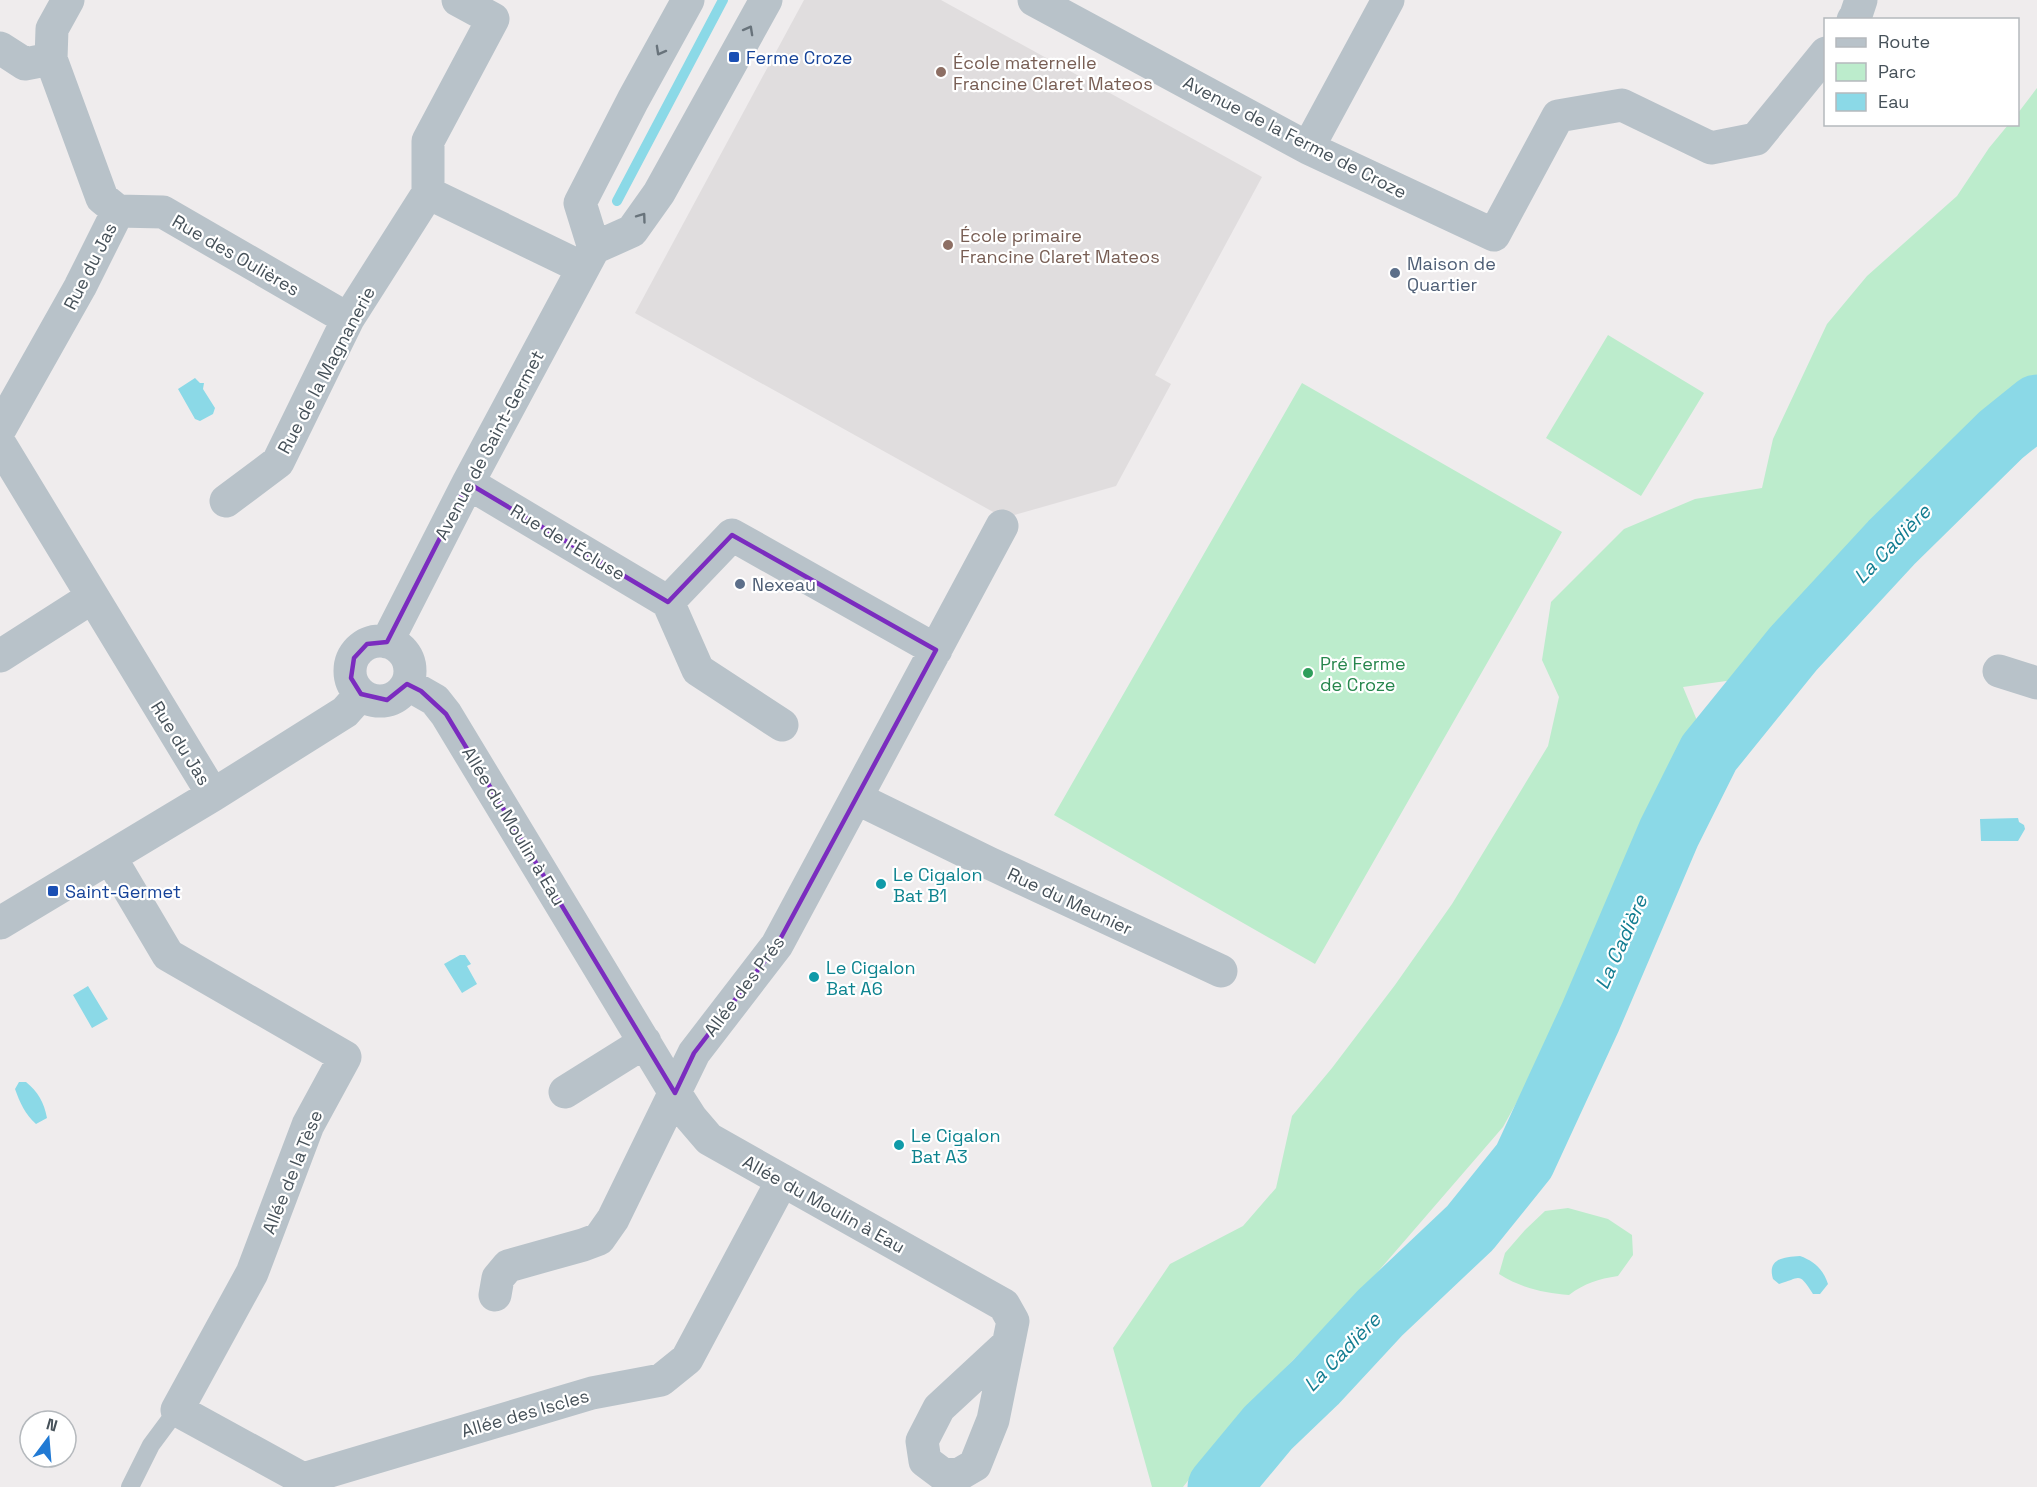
<svg xmlns="http://www.w3.org/2000/svg" width="2037" height="1487" font-family="'Space Grotesk',sans-serif">
	<style>
		.education { fill: #e0ddde }
		.green { fill: #bceccc }
		.water { fill: #8bd9e7 }
		.lines { fill: none; stroke-linecap: round; stroke-linejoin: round }
		.stream { stroke: #8bd9e7; stroke-width: 10 }
		.river { stroke: #8bd9e7; stroke-width: 63 }
		.lane { stroke: #b8c2c9; stroke-width: 18 }
		.street { stroke: #b8c2c9; stroke-width: 33 }
		.oneway { stroke: #68737b }
		.marked { fill: none; stroke: #7b2cbf; stroke-width: 4.5; stroke-linejoin: round }
		.transit-dot { fill: #1a4fb4; stroke: #fff; stroke-width: 2 }
		.education-dot { fill: #8d6e63; stroke: #fff; stroke-width: 2 }
		.service-dot { fill: #5c6f8a; stroke: #fff; stroke-width: 2 }
		.leisure-dot { fill: #2e9e5b; stroke: #fff; stroke-width: 2 }
		.culture-dot { fill: #0f9aa8; stroke: #fff; stroke-width: 2 }
		.labels { text-anchor: middle; dominant-baseline: central; stroke-width: 4.5; stroke-linejoin: round; paint-order: stroke }
		.transit-label { font-size: 18px; fill: #164399; stroke: #fff; text-anchor: start }
		.education-label { font-size: 18px; fill: #785e54; stroke: #fff; text-anchor: start }
		.street-label { font-size: 18px; fill: #465159; stroke: #fff }
		.service-label { font-size: 18px; fill: #4e5e75; stroke: #fff; text-anchor: start }
		.leisure-label { font-size: 18px; fill: #27864d; stroke: #fff; text-anchor: start }
		.culture-label { font-size: 18px; fill: #0d838f; stroke: #fff; text-anchor: start }
		.water-label { font-size: 20px; font-style: italic; fill: #137d91; stroke: #fff }
	</style>
	<rect width="100%" height="100%" fill="#efeced"/>
	<path class="education" d="M804 0H941L1262 177 1155 375 1171 384 1116 486 1004 518 635 313Z"/>
	<path class="green" d="M2037 88V399L1916 502 1818 612 1755 677 1683 687 1706 742 1661 842 1582 975 1538 1064 1503 1127 1369 1282 1240 1415 1183 1487H1152L1113 1348 1170 1264 1243 1226 1276 1188 1292 1116 1332 1068 1395 985 1452 904 1548 746 1559 697 1542 660 1551 602 1624 529 1695 499 1762 488 1773 439 1827 324 1867 276 1957 196 1989 148 2008 125 2018 124V113Z
		M1608 335 1704 393 1641 496 1546 438Z
		M1302 383 1562 532 1315 964 1054 815Z
		M1568 1208 1608 1219 1632 1235 1633 1255 1618 1276C1598 1279 1585 1283 1569 1295 1544 1293 1521 1288 1499 1274L1505 1253 1525 1230 1545 1211Z"/>
	<path class="water" d="M195 378 200 383H204L203 389 215 408 213 414 200 421 195 419 178 389Z
		M2018 818 2019 822 2024 825 2025 829 2018 841H1981L1980 819Z
		M460 955H465L471 964 467 966 477 984 462 993 444 964Z
		M88 986 108 1019 92 1028 73 995Z
		M19 1082H26C38 1092 44 1102 47 1118L36 1124C25 1114 20 1103 15 1089Z
		M1800 1256C1814 1261 1823 1269 1828 1284L1820 1294H1813C1798 1271 1801 1278 1779 1284L1773 1279C1767 1259 1783 1257 1800 1256Z"/>
	<g class="lines">
		<path class="stream" d="M617 201 723 0"/>
		<path class="river" d="M1219 1487 1268 1428 1316 1382 1380 1313 1470 1228 1524 1161 1590 1018 1669 833 1709 753 1794 648 1891 543 2001 435 2037 406"/>
		<path class="lane" d="M130 1487 151 1445 177 1410"/>
		<path class="street" d="M1034 0 1308 148 1494 235 1558 116 1622 105 1711 148 1756 139 1826 53
			M1853 20 1856 15 1861 0
			M0 48 25 64 51 59
			M1308 148 1388 0
			M428 193 583 268
			M118 211 163 212 348 319
			M594 248 580 203 633 100 688 0
			M0 429 80 287 118 211 102 198 51 59 52 29 68 0
			M0 444 213 795
			M468 483 668 602 732 535 936 650
			M226 501 278 462 348 319 428 193V141L493 19 458 0
			M668 602 698 670 782 725
			M350 671a30 30 0 1 1 60 0a30 30 0 1 1-60 0Z
			M387 642 468 483 594 248 632 231 659 193 766 0
			M0 656 91 598
			M1999 671 2037 683
			M407 684 435 700 446 714 675 1093 691 1118 709 1139 1004 1305 1013 1321 993 1420 975 1465 958 1475 941 1473 925 1461 922 1441 939 1408 1007 1345
			M856 798 989 863 1221 971
			M110 857 168 955 345 1057 308 1125 252 1273 177 1410 303 1479 592 1393 661 1380 687 1359 782 1181
			M0 923 213 795 345 712 361 694
			M565 1092 645 1042
			M495 1295 498 1278 508 1266 583 1245 599 1239 613 1219 694 1053 777 945 1002 526"/>
	</g>
	<defs><path id="oneway-chevron" d="M-2-3.5L2.5 0L-2 3.5" fill="none" stroke-width="1.6" stroke-linecap="round" stroke-linejoin="round" transform="scale(1.5)"/></defs>
	<g class="oneway">
		<use href="#oneway-chevron" transform="translate(749 30) rotate(-61)"/>
		<use href="#oneway-chevron" transform="translate(660 51) rotate(119)"/>
		<use href="#oneway-chevron" transform="translate(642 217) rotate(-54)"/>
	</g>
	<path class="marked" d="M468 483 668 602 732 535 936 650 777 945 694 1053 675 1093 446 714 421 691 407 684 387 700 361 694 351 678 354 658 367 644 387 642Z"/>
	<g class="transit-dot">
		<rect x="728" y="51" width="12" height="12" rx="3"/>
		<rect x="47" y="885" width="12" height="12" rx="3"/>
	</g>
	<g class="education-dot">
		<circle cx="941" cy="72" r="6"/>
		<circle cx="948" cy="245" r="6"/>
	</g>
	<g class="service-dot">
		<circle cx="1395" cy="273" r="6"/>
		<circle cx="740" cy="584" r="6"/>
	</g>
	<circle class="leisure-dot" cx="1308" cy="673" r="6"/>
	<g class="culture-dot">
		<circle cx="881" cy="884" r="6"/>
		<circle cx="814" cy="977" r="6"/>
		<circle cx="899" cy="1145" r="6"/>
	</g>
	<g class="labels">
		<g class="transit-label">
			<text x="746" y="57">Ferme Croze</text>
			<text x="65" y="891">Saint-Germet</text>
		</g>
		<g class="education-label">
			<text x="953" y="62">École maternelle<tspan x="953" dy="21">Francine Claret Mateos</tspan></text>
			<text x="960" y="235">École primaire<tspan x="960" dy="21">Francine Claret Mateos</tspan></text>
		</g>
		<g class="street-label">
			<text transform="translate(1295 137) rotate(27)">Avenue de la Ferme de Croze</text>
			<text transform="translate(236 255) rotate(30)">Rue des Oulières</text>
			<text transform="translate(90 266) rotate(-63)">Rue du Jas</text>
			<text transform="translate(326 370) rotate(-62)">Rue de la Magnanerie</text>
			<text transform="translate(489 445) rotate(-62)">Avenue de Saint-Germet</text>
			<text transform="translate(568 542) rotate(31)">Rue de l'Écluse</text>
			<text transform="translate(181 743) rotate(58)">Rue du Jas</text>
			<text transform="translate(514 826) rotate(59)">Allée du Moulin à Eau</text>
			<text transform="translate(1070 901) rotate(25)">Rue du Meunier</text>
			<text transform="translate(744 986) rotate(-53)">Allée des Prés</text>
			<text transform="translate(292 1172) rotate(-68)">Allée de la Tèse</text>
			<text transform="translate(824 1204) rotate(29)">Allée du Moulin à Eau</text>
			<text transform="translate(525 1413) rotate(-16)">Allée des Iscles</text>
		</g>
		<g class="service-label">
			<text x="1407" y="263">Maison de<tspan x="1407" dy="21">Quartier</tspan></text>
			<text x="752" y="584">Nexeau</text>
		</g>
		<g class="leisure-label">
			<text x="1320" y="663">Pré Ferme<tspan x="1320" dy="21">de Croze</tspan></text>
		</g>
		<g class="culture-label">
			<text x="893" y="874">Le Cigalon<tspan x="893" dy="21">Bat B1</tspan></text>
			<text x="826" y="967">Le Cigalon<tspan x="826" dy="21">Bat A6</tspan></text>
			<text x="911" y="1135">Le Cigalon<tspan x="911" dy="21">Bat A3</tspan></text>
		</g>
		<g class="water-label">
			<text transform="translate(1892 544) rotate(-46)">La Cadière</text>
			<text transform="translate(1621 942) rotate(-66)">La Cadière</text>
			<text transform="translate(1342 1352) rotate(-46)">La Cadière</text>
		</g>
	</g>
	<rect x="1824" y="18" width="195" height="108" fill="#ffffff" stroke="#b5b9bd" stroke-width="1.5"/>
	<rect x="1836" y="38" width="30" height="9" fill="#b8c2c9" stroke="#b5b9bd" stroke-width="1.5"/>
	<text x="1878" y="48" font-size="18" fill="#465159">Route</text>
	<rect x="1836" y="63" width="30" height="18" fill="#bceccc" stroke="#b5b9bd" stroke-width="1.5"/>
	<text x="1878" y="78" font-size="18" fill="#465159">Parc</text>
	<rect x="1836" y="93" width="30" height="18" fill="#8bd9e7" stroke="#b5b9bd" stroke-width="1.5"/>
	<text x="1878" y="108" font-size="18" fill="#465159">Eau</text>
	<g transform="translate(48 1439) rotate(16)"><circle r="28" fill="#ffffff" stroke="#b5b9bd" stroke-width="1.5"/>
	<path d="M0-4.5L10 22L0 15L-10 22Z" fill="#217ad4"/>
	<text y="-9" font-size="16" font-weight="bold" text-anchor="middle" fill="#465159">N</text>
	</g>
</svg>
